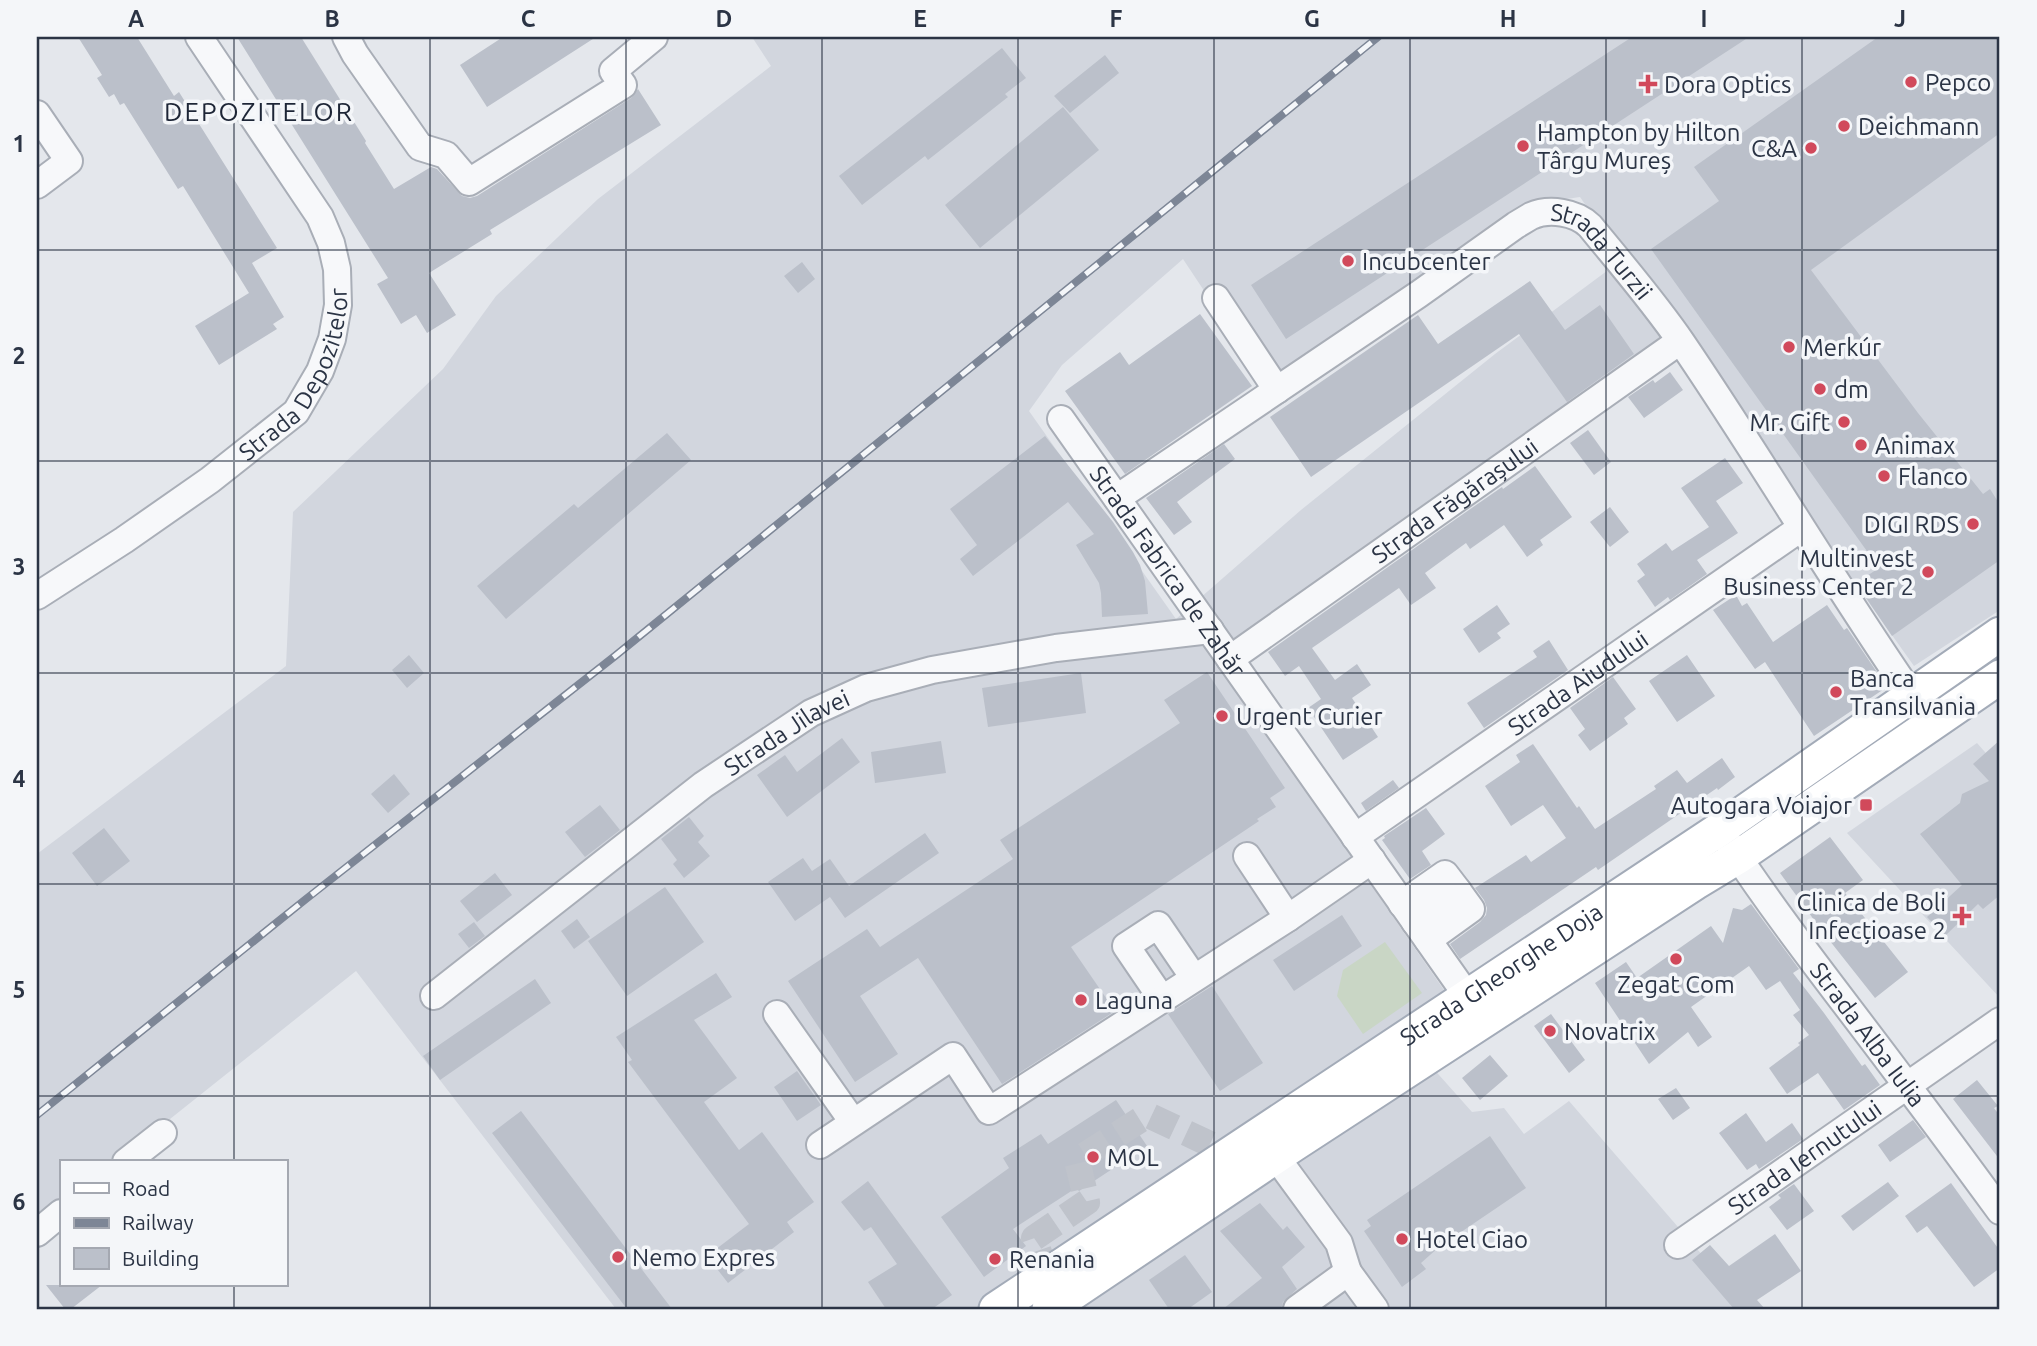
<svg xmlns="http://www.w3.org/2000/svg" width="2037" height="1346" font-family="Ubuntu,sans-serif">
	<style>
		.built { fill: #d2d6de; fill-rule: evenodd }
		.green { fill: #c9d6c5 }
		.building { fill: #bbc0ca }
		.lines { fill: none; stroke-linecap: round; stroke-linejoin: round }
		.minor-tunnel { stroke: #bfc3cb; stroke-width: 26; stroke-dasharray: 26 13; stroke-linecap: butt }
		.minor-casing { stroke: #a9aeb7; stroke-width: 30 }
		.major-casing { stroke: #a3abb8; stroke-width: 37 }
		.minor { stroke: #f7f8fa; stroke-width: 26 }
		.major { stroke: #fff; stroke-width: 33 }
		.rail-casing { stroke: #7d8696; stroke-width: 8 }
		.rail { stroke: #f4f6f9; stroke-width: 5; stroke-dasharray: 16; stroke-linecap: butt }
		.grid { fill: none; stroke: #2b3445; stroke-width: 2; stroke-opacity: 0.55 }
		.poi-dot { fill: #d1495b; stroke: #f4f6f9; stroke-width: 2.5 }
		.labels { text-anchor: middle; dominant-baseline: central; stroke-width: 7; stroke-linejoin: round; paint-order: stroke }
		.poi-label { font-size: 24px; fill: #2b3445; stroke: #f4f6f9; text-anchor: start }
		.street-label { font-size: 24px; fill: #2b3445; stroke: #f4f6f9 }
		.neighbourhood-label { font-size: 26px; letter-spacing: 2px; fill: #1d2536; stroke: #f4f6f9 }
		.neatline { fill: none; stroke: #2b3445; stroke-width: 2.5 }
		.grid-label { font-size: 23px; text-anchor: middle; font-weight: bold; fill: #2b3445 }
	</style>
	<rect width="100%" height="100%" fill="#e4e7ec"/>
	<path class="built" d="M752 37H2000V610L1914 666 1678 335 1214 659 1446 993 1431 1066 1472 1112 1504 1108 1524 1134 1569 1101 1749 1309H616L356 971 116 1162H61V1206L37 1225V854L286 666 293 512 443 369 496 296 598 199 771 66ZM1580 197 1623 259 1495 354 1301 510 1176 619 1029 411 1062 365 1183 259 1264 381 1532 204Z
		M1977 743 2000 769V998L1847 833Z"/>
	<path class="green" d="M1385 942 1422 993 1363 1034 1337 996 1343 970Z"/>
	<path class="building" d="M78 37H137L174 96 179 92 277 248 252 263 284 317 273 324 277 329 219 365 195 326 249 293 183 186 178 189 124 103 120 105 114 94 109 97 97 78 102 75Z
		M237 37H301L366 141 365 143 394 189 431 167 437 169 462 196 470 198 477 196 631 98 638 89 661 125 490 230 492 234 429 273 456 315 427 333 416 315 401 324 377 284 388 278Z
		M503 37H596L487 107 460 65Z
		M1632 37H1749L1286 339 1251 285Z
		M1878 37H2000V133L1811 270 1918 413 1983 494 1990 489 2000 505V560L1892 636 1856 583 1879 568 1651 249 1719 201 1694 167Z
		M1002 48 1026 78 1005 94 1008 97 928 160 925 156 862 205 839 176Z
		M1105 55 1119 73 1070 113 1054 96Z
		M1063 107 1099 150 980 248 945 205Z
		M802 262 815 279 798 293 784 276Z
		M1530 281 1565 330 1600 305 1634 354 1567 402 1519 334 1311 477 1270 417 1418 315 1438 344Z
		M1200 314 1252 386 1125 474 1065 391 1120 352 1129 365Z
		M1670 372 1683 390 1644 418 1628 397 1653 380 1655 383Z
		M1588 430 1611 462 1594 475 1570 443Z
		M667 433 691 460 506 619 477 586 574 504 578 508Z
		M1045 436 1113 522 1133 552 1140 565 1145 581 1148 614 1102 617 1101 593 1099 583 1076 545 1094 534 1068 502 973 576 960 559 977 545 950 509Z
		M1224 444 1235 459 1177 502 1192 522 1174 535 1146 498Z
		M1725 458 1743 483 1716 501 1738 533 1697 560 1707 574 1670 600 1668 597 1655 607 1637 581 1645 575 1637 564 1666 543 1672 551 1709 527 1681 488Z
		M1535 466 1572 517 1540 540 1543 545 1527 557 1504 525 1470 549 1466 543 1425 573 1436 588 1411 605 1399 588 1312 648 1335 680 1357 664 1371 685 1352 698 1378 737 1343 760 1308 708 1321 699 1299 666 1285 676 1268 652 1443 528 1502 487 1503 489Z
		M1610 507 1629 532 1610 547 1590 522Z
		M1736 595 1742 606 1747 603 1773 642 1827 605 1844 630 1847 628 1887 687 1814 736 1765 662 1755 669 1713 610Z
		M1497 605 1510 624 1497 633 1501 638 1479 653 1463 629Z
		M1549 640 1568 670 1484 728 1467 703 1537 657 1533 651Z
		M409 655 424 673 407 688 392 670Z
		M1687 655 1715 696 1677 722 1649 681Z
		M1207 672 1285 788 1270 798 1276 807 1257 819 1259 821 1071 947 1115 1011 1002 1084 918 958 860 996 898 1054 855 1082 788 981 867 929 880 947 1013 859 1000 840 1180 723 1164 700Z
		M1081 673 1086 713 988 727 982 688Z
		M1613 677 1636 709 1624 718 1628 724 1590 751 1578 735 1585 729 1570 708Z
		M842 738 860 762 787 817 757 775 785 755 797 772Z
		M2000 740V895L1983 909 1978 904 1945 936 1927 917 1962 885 1920 834 1960 803 1962 794 1989 781 1973 764Z
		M941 741 946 773 875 783 871 752Z
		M1533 744 1577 808 1579 806 1595 829 1656 789 1654 786 1677 770 1687 783 1722 758 1735 777 1718 790 1717 788 1598 870 1596 867 1460 959 1450 944 1480 922 1486 915 1487 908 1484 900 1475 888 1526 855 1531 862 1566 838 1543 805 1511 826 1485 786 1520 762 1516 755Z
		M394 774 410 794 388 813 371 794Z
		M1393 780 1399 788 1366 811 1361 803Z
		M600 805 620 830 585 857 565 832Z
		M1426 808 1445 834 1422 851 1431 865 1410 879 1382 840 1385 838 1384 836Z
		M689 817 704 836 698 842 710 856 684 878 673 864 677 860 661 839Z
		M104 828 130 861 97 886 72 853Z
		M925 833 939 853 845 918 830 897 795 921 768 882 803 858 812 871 830 859 849 886Z
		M1830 837 1863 880 1845 893 1908 972 1875 998 1822 931 1780 873Z
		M495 873 512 895 477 922 460 901Z
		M665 887 704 942 627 996 588 941Z
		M1751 904 1799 969 1793 973 1824 1013 1862 1066 1865 1064 1880 1085 1844 1110 1818 1073 1787 1094 1769 1068 1800 1045 1798 1043 1809 1035 1793 1015 1800 1010 1780 981 1766 990 1749 966 1691 1007 1712 1037 1698 1047 1688 1032 1649 1064 1595 983 1626 962 1637 978 1711 926 1723 943 1733 908 1742 910Z
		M1342 915 1362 946 1294 991 1273 960Z
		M577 919 590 937 574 949 561 931Z
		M474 922 485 936 469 948 458 934Z
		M716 973 732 997 694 1020 737 1078 704 1102 739 1150 762 1132 814 1202 787 1222 794 1232 728 1283 707 1256 749 1224 628 1062 632 1060 616 1037Z
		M535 979 551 1003 440 1080 423 1056Z
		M1212 986 1263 1063 1220 1091 1168 1014Z
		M1551 1014 1585 1060 1569 1073 1534 1026Z
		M1490 1055 1508 1076 1480 1100 1462 1078Z
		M797 1071 821 1105 797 1121 774 1087Z
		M1977 1080 1998 1106 1994 1108 2000 1116V1160L1953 1099Z
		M1676 1088 1690 1108 1673 1120 1658 1099Z
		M1116 1100 1147 1146 1079 1191 1076 1188 1013 1229 1026 1246 984 1277 941 1217 1009 1168 1003 1158 1041 1134 1048 1144Z
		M521 1111 583 1192 672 1309H627L492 1133Z
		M1746 1113 1766 1142 1792 1123 1803 1139 1759 1169 1756 1164 1747 1170 1719 1133Z
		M1913 1120 1926 1137 1890 1162 1878 1145Z
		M1490 1136 1526 1188 1439 1247 1421 1263 1426 1269 1402 1287 1364 1231 1371 1226 1367 1220Z
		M868 1181 952 1295 932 1309H886L868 1282 897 1264 871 1227 864 1231 841 1202Z
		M1888 1182 1899 1196 1853 1231 1841 1216Z
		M1951 1183 2000 1251V1268L1974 1287 1927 1226 1917 1233 1905 1216Z
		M1794 1184 1814 1211 1787 1230 1769 1207 1781 1198 1778 1195Z
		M1260 1203 1283 1230 1287 1226 1305 1247 1282 1267 1297 1289 1283 1302 1281 1309H1223L1262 1278 1220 1231Z
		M1775 1234 1801 1271 1757 1300 1765 1309H1734L1692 1260 1710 1245 1729 1266Z
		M1185 1255 1212 1292 1188 1309H1169L1149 1280Z
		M46 1285H102L71 1309H65Z"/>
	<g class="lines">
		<path class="minor-tunnel" d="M1047 1275 1034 1238 1087 1202 1077 1160 1148 1115 1231 1154"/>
		<defs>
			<g id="minor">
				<path d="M346 37 355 54 420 147 446 155 469 182 623 85 613 71 654 37"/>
				<path d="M37 114 69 161 37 185"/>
				<path d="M1216 298 1277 390"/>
				<path id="s1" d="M1061 419 1468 997"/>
				<path id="s2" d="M1117 498 1419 294 1516 225C1521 222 1526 219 1531 216 1549 208 1576 212 1590 226 1621 264 1654 302 1682 343 1761 459 1832 580 1912 696"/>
				<path id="s3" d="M37 596 124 540 210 480 296 412 320 371 332 339 338 305 337 269 331 243 320 217 199 37"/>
				<path id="s4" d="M1230 659 1680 341"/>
				<path id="s5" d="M1355 837 1801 528"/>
				<path id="s6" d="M1728 842C1784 927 1848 1006 1908 1087 1939 1128 1970 1170 2000 1211"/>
				<path d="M1247 856 1288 918"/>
				<path d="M1402 904 1445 874 1458 891 1415 922"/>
				<path d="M1428 940 1471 909 1458 891"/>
				<path id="s7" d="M434 996 703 785 811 713 866 688 932 670 1056 648 1210 630"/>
				<path d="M1162 999 1126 946 1158 925 1194 978"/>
				<path d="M777 1014 853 1122"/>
				<path d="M820 1145 953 1056 989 1111 1288 918 1372 860"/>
				<path d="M1276 1157 1339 1243 1348 1272"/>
				<path d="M126 1162 163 1133"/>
				<path d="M37 1233 61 1213"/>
				<path id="s8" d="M1678 1245 2000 1021"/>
				<path d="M1297 1309 1348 1272 1375 1309"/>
			</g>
			<g id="major">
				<path id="s9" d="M996 1309 1720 829 2000 634"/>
				<path d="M1049 1309 1293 1145 1695 883 1738 857 2000 677"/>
			</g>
		</defs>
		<use href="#minor" class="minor-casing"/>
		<use href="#major" class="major-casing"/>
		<use href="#minor" class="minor"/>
		<use href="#major" class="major"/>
		<defs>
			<path id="rail" d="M37 1115 306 899 615 656 1378 37"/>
		</defs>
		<use href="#rail" class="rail-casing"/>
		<use href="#rail" class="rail"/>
	</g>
	<path class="grid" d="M234 37V1162M430 37V1309M626 37V1309M822 37V1309M1018 37V1309M1214 37V1309M1410 37V1309M1606 37V1309M1802 37V1309M37 250H2000M37 461H2000M37 673H2000M37 884H2000M37 1096H2000M234 1285V1309"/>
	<g class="poi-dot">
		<circle cx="1911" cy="82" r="7"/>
		<path d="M1644.5 73.5h7v7h7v7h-7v7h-7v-7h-7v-7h7z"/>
		<circle cx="1844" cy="126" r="7"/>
		<circle cx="1523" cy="146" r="7"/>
		<circle cx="1811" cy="148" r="7"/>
		<circle cx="1348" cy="261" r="7"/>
		<circle cx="1789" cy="347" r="7"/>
		<circle cx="1820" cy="389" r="7"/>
		<circle cx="1844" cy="422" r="7"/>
		<circle cx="1861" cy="445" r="7"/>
		<circle cx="1884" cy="476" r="7"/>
		<circle cx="1973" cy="524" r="7"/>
		<circle cx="1928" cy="572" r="7"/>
		<circle cx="1836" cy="692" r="7"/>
		<circle cx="1222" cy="716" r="7"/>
		<rect x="1859" y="798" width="14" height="14" rx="3.5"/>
		<path d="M1958.5 905.5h7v7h7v7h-7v7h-7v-7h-7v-7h7z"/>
		<circle cx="1676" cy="959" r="7"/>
		<circle cx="1081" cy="1000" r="7"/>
		<circle cx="1550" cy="1031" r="7"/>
		<circle cx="1093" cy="1157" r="7"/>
		<circle cx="1402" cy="1239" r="7"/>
		<circle cx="618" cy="1257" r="7"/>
		<circle cx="995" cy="1259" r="7"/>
	</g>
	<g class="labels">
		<g class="poi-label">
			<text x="1925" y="82">Pepco</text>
			<text x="1664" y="84">Dora Optics</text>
			<text x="1858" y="126">Deichmann</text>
			<text x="1537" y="132">Hampton by Hilton<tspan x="1537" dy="28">Târgu Mureș</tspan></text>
			<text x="1797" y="148" text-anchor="end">C&amp;A</text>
			<text x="1362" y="261">Incubcenter</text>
			<text x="1803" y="347">Merkúr</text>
			<text x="1834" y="389">dm</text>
			<text x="1830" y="422" text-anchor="end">Mr. Gift</text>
			<text x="1875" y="445">Animax</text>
			<text x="1898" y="476">Flanco</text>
			<text x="1959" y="524" text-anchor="end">DIGI RDS</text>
			<text x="1914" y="558" text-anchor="end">Multinvest<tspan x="1914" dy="28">Business Center 2</tspan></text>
			<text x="1850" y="678">Banca<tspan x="1850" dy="28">Transilvania</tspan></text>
			<text x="1236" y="716">Urgent Curier</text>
			<text x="1852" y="805" text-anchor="end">Autogara Voiajor</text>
			<text x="1946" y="902" text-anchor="end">Clinica de Boli<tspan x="1946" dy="28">Infecțioase 2</tspan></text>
			<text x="1676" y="984" text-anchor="middle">Zegat Com</text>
			<text x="1095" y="1000">Laguna</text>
			<text x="1564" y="1031">Novatrix</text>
			<text x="1107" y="1157">MOL</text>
			<text x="1416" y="1239">Hotel Ciao</text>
			<text x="632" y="1257">Nemo Expres</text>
			<text x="1009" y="1259">Renania</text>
		</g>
		<g class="street-label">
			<text stroke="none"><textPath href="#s2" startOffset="588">Strada Turzii</textPath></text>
			<text stroke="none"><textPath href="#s3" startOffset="350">Strada Depozitelor</textPath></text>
			<text stroke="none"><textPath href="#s4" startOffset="275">Strada Făgărașului</textPath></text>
			<text stroke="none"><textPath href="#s1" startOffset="186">Strada Fabrica de Zahăr</textPath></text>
			<text stroke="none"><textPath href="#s5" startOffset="271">Strada Aiudului</textPath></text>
			<text stroke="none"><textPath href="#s7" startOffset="441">Strada Jilavei</textPath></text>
			<text stroke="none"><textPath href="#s9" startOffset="606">Strada Gheorghe Doja</textPath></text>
			<text stroke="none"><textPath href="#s6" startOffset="238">Strada Alba Iulia</textPath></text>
			<text stroke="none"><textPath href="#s8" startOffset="154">Strada Iernutului</textPath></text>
		</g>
		<g class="neighbourhood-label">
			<text x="259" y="111">DEPOZITELOR</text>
		</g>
	</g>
	<rect width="2037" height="1346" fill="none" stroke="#f4f6f9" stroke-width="77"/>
	<rect x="60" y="1160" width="228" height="126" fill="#f4f6f9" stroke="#a4a8b1" stroke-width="2"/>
	<rect x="74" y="1183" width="35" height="10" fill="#ffffff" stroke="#a4a8b1" stroke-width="2"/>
	<text x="122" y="1196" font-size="21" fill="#2b3445">Road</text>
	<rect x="74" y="1218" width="35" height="10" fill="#7d8696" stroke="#a4a8b1" stroke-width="2"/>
	<text x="122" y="1230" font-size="21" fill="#2b3445">Railway</text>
	<rect x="74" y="1248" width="35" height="21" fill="#bbc0ca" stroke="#a4a8b1" stroke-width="2"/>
	<text x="122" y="1266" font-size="21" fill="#2b3445">Building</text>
	<rect x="38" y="38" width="1960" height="1270" class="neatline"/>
	<g class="grid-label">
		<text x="136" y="27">A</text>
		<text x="332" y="27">B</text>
		<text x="528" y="27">C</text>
		<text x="724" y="27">D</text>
		<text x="920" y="27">E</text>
		<text x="1116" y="27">F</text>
		<text x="1312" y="27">G</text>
		<text x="1508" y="27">H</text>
		<text x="1704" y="27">I</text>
		<text x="1900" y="27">J</text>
		<text x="19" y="152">1</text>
		<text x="19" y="364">2</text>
		<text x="19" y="575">3</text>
		<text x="19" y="787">4</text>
		<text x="19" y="998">5</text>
		<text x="19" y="1210">6</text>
	</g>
</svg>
